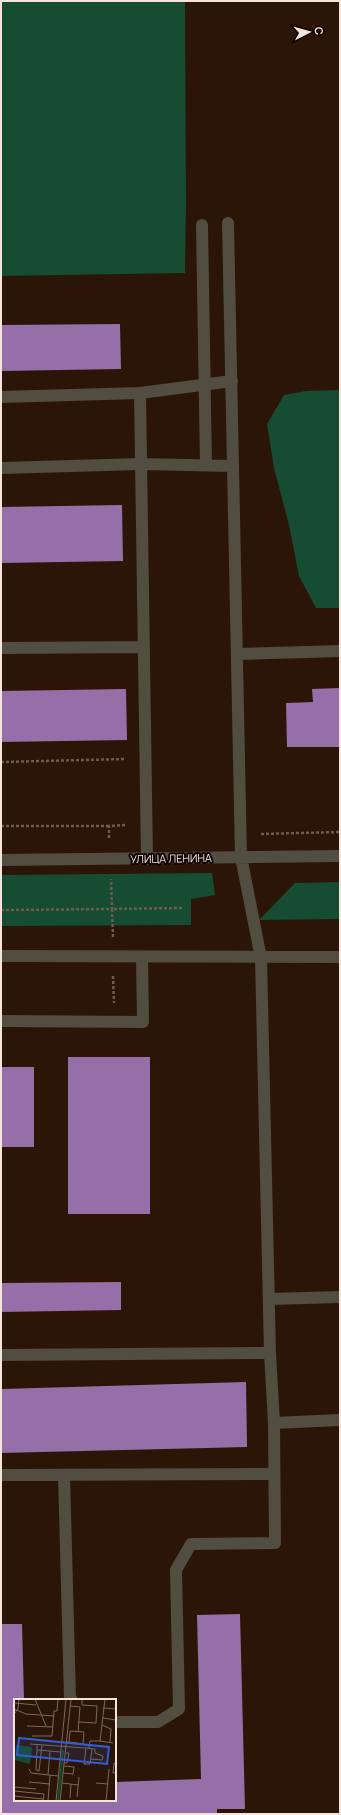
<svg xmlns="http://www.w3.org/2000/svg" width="341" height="1815" font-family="Manrope,sans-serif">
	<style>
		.green { fill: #154c32 }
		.building { fill: #966fa9 }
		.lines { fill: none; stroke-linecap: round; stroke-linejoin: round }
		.path { stroke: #6f5b4e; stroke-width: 2.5; stroke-dasharray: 3 2; stroke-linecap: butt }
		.service { stroke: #514d41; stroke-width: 12 }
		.tertiary { stroke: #514d41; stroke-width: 12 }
		.labels { text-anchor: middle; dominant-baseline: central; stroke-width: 4; stroke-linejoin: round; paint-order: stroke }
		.street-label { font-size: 11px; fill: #f5e4db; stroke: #0d0402 }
		.inset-road { fill: none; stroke: #7c685c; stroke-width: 1 }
		.view { fill: #335dd8; fill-opacity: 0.15; stroke: #335dd8; stroke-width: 2 }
		.inset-edge { fill: none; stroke: #f5e4db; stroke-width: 2 }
	</style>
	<rect width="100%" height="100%" fill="#2b1507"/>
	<path class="green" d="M1 1H185L186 204 185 273 1 276Z
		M340 390V606L338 608H316L299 576 289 525 274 468 267 424 284 395 306 391Z
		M212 873 215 895 191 899V925L1 926V875Z
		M340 882V919L259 920 295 883Z"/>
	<path class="building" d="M120 324 121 369 1 371V325Z
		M122 505 123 561 1 563V507Z
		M340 688V751L339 747H287L286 703 313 702 312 689Z
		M126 689 127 740 1 742V691Z
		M68 1057H150V1214H68Z
		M1 1067H34V1147H1Z
		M121 1282V1310L1 1312V1283Z
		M246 1382 247 1447 1 1453V1389Z
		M240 1614 245 1809H217V1814H1V1624H22L24 1700H15V1800H115V1782L201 1779 197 1615Z"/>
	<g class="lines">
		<path class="path" d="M1 762 125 759
			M1 826H109
			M261 834 340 832
			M109 838V826L126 825
			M1 910 112 909 111 879
			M113 937 112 909 182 908
			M113 976 114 1003"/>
		<path class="service" d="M228 223 241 857
			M202 225 206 465
			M1 397 140 393
			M1 468 141 464 233 466
			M1 648 144 647
			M237 654 340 651
			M147 859 140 393 232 381
			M1 1021 143 1022 142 957
			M269 1299 340 1297
			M1 1355 270 1353 261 958
			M274 1423 340 1420
			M1 1475 274 1474
			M64 1475 70 1698 72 1700
			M115 1722H158L179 1709 176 1570 191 1544 275 1543 274 1423 270 1353"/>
		<path class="tertiary" d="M241 857 261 958
			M1 860 340 856
			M1 956 340 957"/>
	</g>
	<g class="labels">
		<g class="street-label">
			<text transform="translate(171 858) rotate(-1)">УЛИЦА ЛЕНИНА</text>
		</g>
	</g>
	<g transform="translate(14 1699)">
		<rect width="102" height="102" fill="#2b1507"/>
		<path d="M2 46 18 48 16 65 1 61ZM48 50 50 51 45 102H43Z" fill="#154c32"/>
		<path class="inset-road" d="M21 0 32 27M1 4 22 6M56 7 66 8 64 33M89 9 102 10M0 10 12 15 40 17M0 15 4 10 5 0M89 19 102 21M65 23 82 24 83 7 68 6V0M88 26 97 30 96 43M13 27 39 28M18 37H38L40 12H43L44 0M0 38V54M86 42 99 44M52 43H55L69 45 70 33 56 32 55 43M16 45 72 49 70 65H76L78 50M23 46V51L47 53M72 49 81 50V54L89 57 88 61 77 60M75 49 76 42H86L91 0M23 51 22 71 25 72M50 64H53L55 54H52M102 65 100 64 99 74H102M15 70 17 74 44 77M25 72 28 46M49 74 59 75 60 68 50 67M34 76 36 52M15 83 36 85M48 84 64 86M82 84 94 85M0 88 22 90M0 92 30 95 29 102M0 97 29 100M63 98 65 78M56 99 57 85M34 102 36 76M42 102 52 0M46 102 57 0M92 102 95 70"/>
		<path class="view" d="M5 39 95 48 93 65 3 56Z"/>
		<rect width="102" height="102" class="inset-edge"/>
	</g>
	<rect width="341" height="1815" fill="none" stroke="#f5e4db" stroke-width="4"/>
	<g transform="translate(309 32) rotate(84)" stroke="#0d0402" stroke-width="3" paint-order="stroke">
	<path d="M0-3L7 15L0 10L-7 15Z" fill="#f5e4db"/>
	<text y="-6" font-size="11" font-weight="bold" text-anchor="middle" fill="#f5e4db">С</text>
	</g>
</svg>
